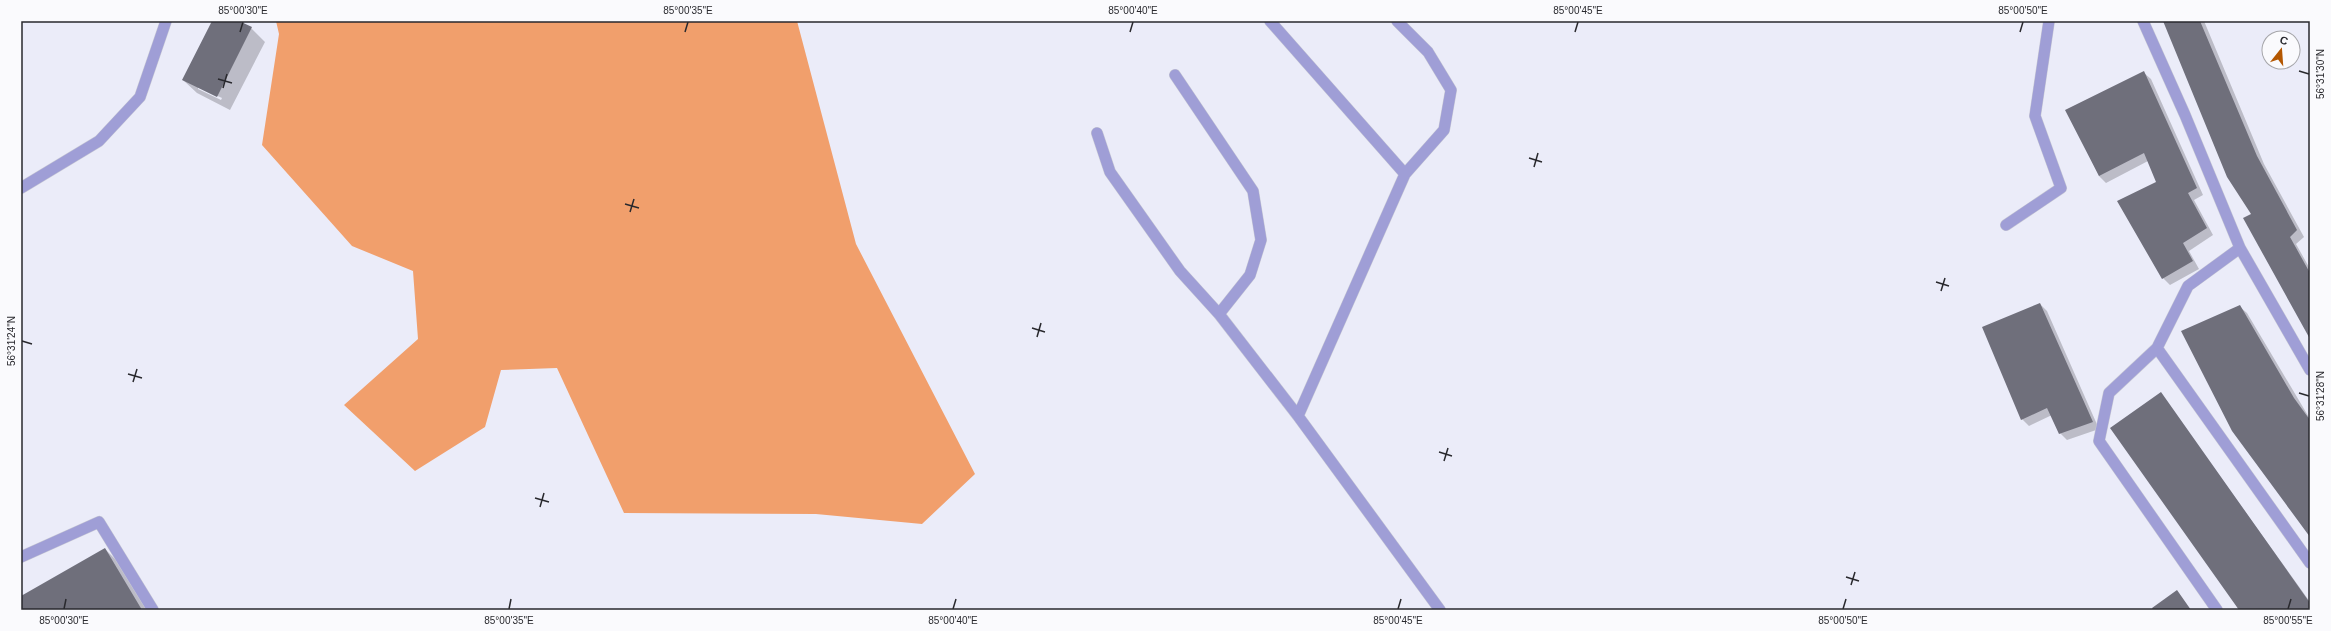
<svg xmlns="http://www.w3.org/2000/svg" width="2331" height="631" font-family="Arial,sans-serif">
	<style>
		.forest { fill: #f19f6c }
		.water { fill: #f2a06c }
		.shadow { fill: #0003; fill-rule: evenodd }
		.building { fill: #6f6f7b }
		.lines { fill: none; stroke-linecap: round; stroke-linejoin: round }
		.service-casing { stroke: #c8c9d4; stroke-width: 12 }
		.minor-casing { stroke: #c8c9d4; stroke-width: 12 }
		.service { stroke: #9f9ed6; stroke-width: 11 }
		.minor { stroke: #9f9ed6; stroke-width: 11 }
		.ticks { fill: none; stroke: #29292e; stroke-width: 1.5 }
		.neatline { fill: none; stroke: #29292e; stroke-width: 1.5 }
		.ticks-label { font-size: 10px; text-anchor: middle; fill: #29292e }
	</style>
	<rect width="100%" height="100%" fill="#ebecf9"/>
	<path class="forest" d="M276 21H797L856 244 975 474 922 524 816 514 624 513 557 368 501 370 485 427 415 471 344 405 418 339 413 271 352 246 262 145 279 34Z"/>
	<path class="water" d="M448 21H507L497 27Z"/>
	<path class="shadow" d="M213 21H237L251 28 265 42 230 110 197 93 183 80ZM198 87 222 98 221 100 198 89Z
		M2165 21H2204L2264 164 2304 237 2296 244 2310 269V337Z
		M2144 73 2151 79 2203 195 2194 200 2213 235 2189 251 2199 269 2170 285 2163 278 2157 182 2148 161 2106 183 2099 176 2067 110Z
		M2040 304 2047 311 2099 429 2067 440 2060 433 2052 415 2029 426 2022 419Z
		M2240 307 2247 313 2310 419V535Z
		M2160 393 2310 602V610H2240Z
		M105 549 127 571 150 610H21V597Z"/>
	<path class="building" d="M212 21H239L252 27 217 97 182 80Z
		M2163 21H2200L2257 156 2297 230 2290 237 2310 273V339L2243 218 2251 214 2227 177Z
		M2144 71 2197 188 2188 193 2207 228 2183 243 2193 261 2162 279 2117 201 2156 182 2144 153 2099 176 2065 110Z
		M2040 303 2093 422 2059 434 2047 408 2021 420 1982 327Z
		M2240 305 2294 398 2310 420V537L2232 431 2181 331Z
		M2161 392 2310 603V610H2239L2110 428Z
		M105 548 142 610H21V596Z
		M2177 590 2191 610H2153L2152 608Z"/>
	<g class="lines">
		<defs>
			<path id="service" d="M2143 21 2185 115 2240 248 2310 370
				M21 188 99 141 140 97 166 21
				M2006 225 2061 188 2035 116 2049 21
				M2157 348 2310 563
				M21 557 99 522 153 610
				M2217 610 2099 441 2109 393 2157 348 2188 286 2240 248"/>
			<path id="minor" d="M1270 21 1405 174
				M1175 75 1253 191 1261 240 1250 275 1219 314
				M1097 133 1110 172 1180 271 1219 314 1298 416 1440 610
				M1298 416 1405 174 1444 130 1451 90 1428 52 1397 21"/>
		</defs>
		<use href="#service" class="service-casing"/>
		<use href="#minor" class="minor-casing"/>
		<use href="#service" class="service"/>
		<use href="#minor" class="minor"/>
	</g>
	<path class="ticks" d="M240 32 243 22M685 32 688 22M1130 32 1133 22M1575 32 1578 22M2020 32 2023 22M2299 71 2309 74M218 79 232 83M223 88 227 74M1529 158 1542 162M1534 167 1538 153M625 204 639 208M630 212 634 199M1936 282 1949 286M1941 291 1945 278M1032 328 1045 332M1037 337 1041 323M22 341 32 344M128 374 142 378M133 382 137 369M2299 393 2309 396M1439 452 1452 456M1444 461 1448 448M535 498 549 502M540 507 544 493M1846 577 1859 581M1851 585 1855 572M64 609 66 599M509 609 511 599M953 609 956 599M1398 609 1401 599M1843 609 1846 599M2288 609 2291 599"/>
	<rect width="2331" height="631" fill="none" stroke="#fafafd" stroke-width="44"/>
	<g transform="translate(2281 50) rotate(17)"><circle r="19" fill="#fafafd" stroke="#a6a6aa"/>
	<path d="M0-3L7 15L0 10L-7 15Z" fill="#b45701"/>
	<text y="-6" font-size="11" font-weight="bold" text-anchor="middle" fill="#29292e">С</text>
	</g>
	<rect x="22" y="22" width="2287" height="587" class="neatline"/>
	<g class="ticks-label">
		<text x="243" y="14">85°00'30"E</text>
		<text x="688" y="14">85°00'35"E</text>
		<text x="1133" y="14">85°00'40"E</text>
		<text x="1578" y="14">85°00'45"E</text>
		<text x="2023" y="14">85°00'50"E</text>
		<text transform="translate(2320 74) rotate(-90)" y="4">56°31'30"N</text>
		<text transform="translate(11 341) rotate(-90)" y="4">56°31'24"N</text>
		<text transform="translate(2320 396) rotate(-90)" y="4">56°31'28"N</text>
		<text x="64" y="624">85°00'30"E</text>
		<text x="509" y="624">85°00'35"E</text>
		<text x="953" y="624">85°00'40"E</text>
		<text x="1398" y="624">85°00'45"E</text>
		<text x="1843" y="624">85°00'50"E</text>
		<text x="2288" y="624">85°00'55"E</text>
	</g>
</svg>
